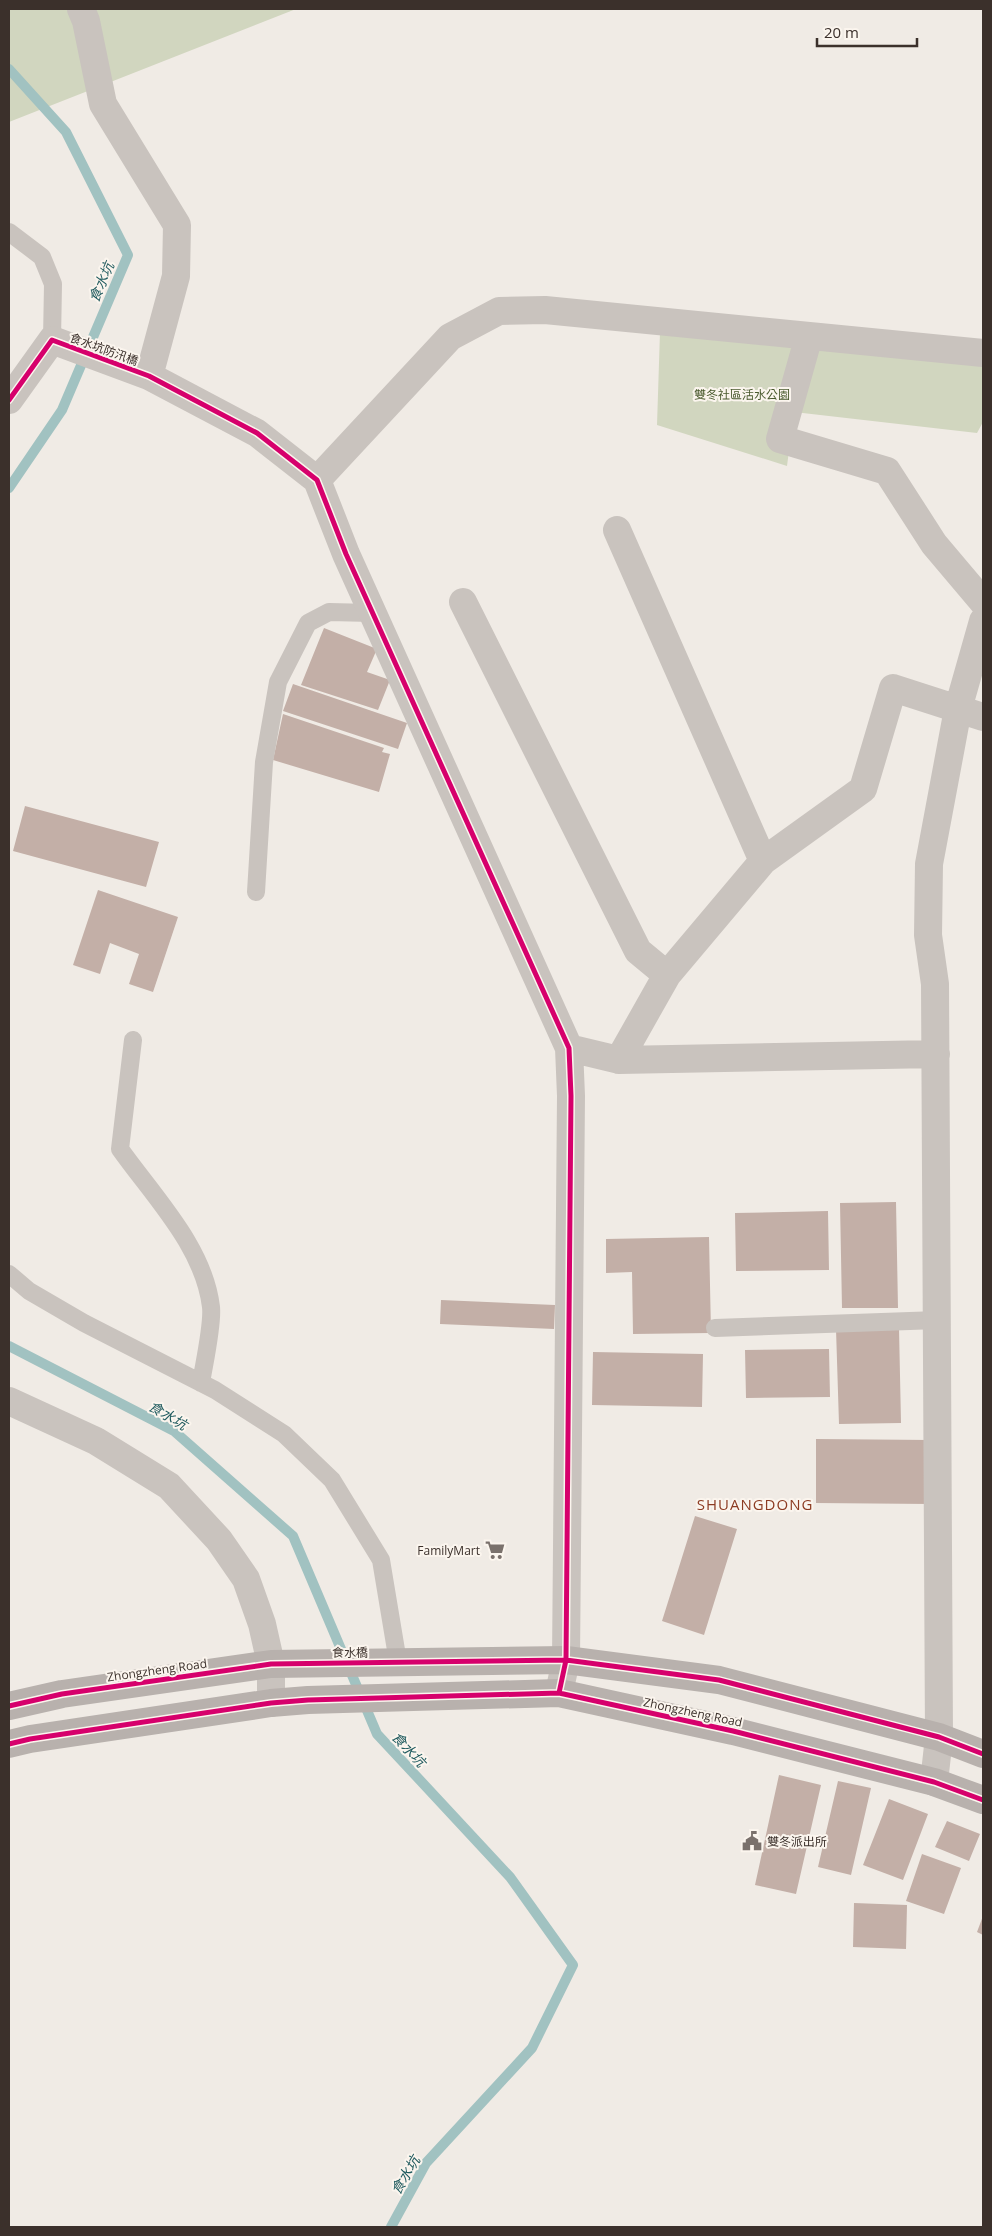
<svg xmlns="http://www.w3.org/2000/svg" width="992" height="2236" font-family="'Open Sans','Noto Sans TC',sans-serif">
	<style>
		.green { fill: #d1d6bf }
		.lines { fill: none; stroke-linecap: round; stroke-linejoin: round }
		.stream { stroke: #a1c2c1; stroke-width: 10 }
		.building { fill: #c3afa7 }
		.service { stroke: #c9c3be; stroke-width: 18 }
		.minor { stroke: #c9c3be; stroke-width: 28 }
		.primary { stroke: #b8b1ad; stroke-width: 28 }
		.cycleway-casing { stroke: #fbf5ee; stroke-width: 8 }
		.cycleway { stroke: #d6006c; stroke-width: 5 }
		.labels { text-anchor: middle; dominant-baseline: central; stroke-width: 4; stroke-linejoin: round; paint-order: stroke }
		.street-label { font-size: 12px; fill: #3b302b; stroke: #fbf5ee }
		.park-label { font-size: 12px; fill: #4a5a2e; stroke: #fbf5ee }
		.poi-label { font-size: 12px; fill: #3b302b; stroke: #fbf5ee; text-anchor: end }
		.water-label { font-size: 14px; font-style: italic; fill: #1f5a5e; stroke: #fbf5ee }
		.quarter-label { font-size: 15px; letter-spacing: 1px; fill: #8c3b22; stroke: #fbf5ee }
	</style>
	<rect width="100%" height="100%" fill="#f0ebe5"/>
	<path class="green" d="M9 9H296L9 122Z
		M660 332 983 355V422L977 433 794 412 787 466 657 425Z"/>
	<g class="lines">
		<path class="stream" d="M9 69 66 132 128 255 62 410 9 488
			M9 1346 174 1431 293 1536 377 1734 510 1877 573 1965 532 2048 426 2163 391 2227"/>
	</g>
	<path class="building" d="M324 628 377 649 367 672 390 680 378 710 301 685Z
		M293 684 407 723 398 749 283 711Z
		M283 714 384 748 382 752 390 754 379 792 273 760Z
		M25 806 159 842 146 887 13 851Z
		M98 890 178 917 153 992 129 984 139 954 110 943 100 974 73 965Z
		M896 1202 898 1308H842L840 1203Z
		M828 1211 829 1270 736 1271 735 1213Z
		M709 1237 711 1333 633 1334 632 1272 606 1273V1239Z
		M441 1300 555 1305 554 1329 440 1324Z
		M899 1328 901 1423 839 1424 836 1329Z
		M829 1349 830 1397 746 1398 745 1350Z
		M593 1352 703 1354 702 1407 592 1405Z
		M816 1439 930 1440V1504L816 1503Z
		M695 1516 737 1529 704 1635 662 1621Z
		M779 1775 821 1785 796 1894 755 1885Z
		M838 1781 871 1788 851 1875 818 1867Z
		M889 1799 928 1814 903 1880 863 1865Z
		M947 1821 980 1834 969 1861 935 1847Z
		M922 1854 961 1868 944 1914 906 1901Z
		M854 1903 907 1905 906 1949 853 1947Z
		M983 1916V1935L977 1932Z"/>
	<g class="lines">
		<path class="service" d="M9 232 42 257 53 284 52 340
			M256 892 264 762 278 682 308 623 329 612 372 613
			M133 1040 120 1149C154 1197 204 1247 211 1307 213 1324 204 1364 201 1383
			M9 1274 29 1291 84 1323 215 1390 284 1434 332 1480 381 1560 398 1662
			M715 1328 938 1320"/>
		<path class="minor" d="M81 9 86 21 103 104 177 225 176 276 149 376
			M809 336 780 439 887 471 934 544 983 602
			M9 400 52 340 149 376 257 433 317 480 346 554 569 1048 571 1096 566 1660 559 1693
			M317 480 450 337 499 311 545 310 983 353
			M617 530 763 861
			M463 602 638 951 667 975
			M569 1048 619 1060 936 1054
			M619 1060 667 975 763 861 863 789 893 688 983 717
			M9 1401 96 1441 169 1486 219 1540 246 1579 262 1624 271 1664V1703
			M934 1782 939 1737 935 984 928 935 929 864 958 709 983 621"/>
		<path class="primary" d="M9 1706 62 1694 271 1664 566 1660 719 1680 939 1737 983 1754
			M9 1744 30 1739 271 1703 308 1700 559 1693 733 1731 934 1782 983 1800"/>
		<defs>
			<path id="cycleway" d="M9 400 52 340 149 376 257 433 317 480 346 554 569 1048 571 1096 566 1660 559 1693
				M9 1706 62 1694 271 1664 566 1660 719 1680 939 1737 983 1754
				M9 1744 30 1739 271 1703 308 1700 559 1693 733 1731 934 1782 983 1800"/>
		</defs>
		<use href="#cycleway" class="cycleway-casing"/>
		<use href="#cycleway" class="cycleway"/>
	</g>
	<defs>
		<symbol id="supermarket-bare" viewBox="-9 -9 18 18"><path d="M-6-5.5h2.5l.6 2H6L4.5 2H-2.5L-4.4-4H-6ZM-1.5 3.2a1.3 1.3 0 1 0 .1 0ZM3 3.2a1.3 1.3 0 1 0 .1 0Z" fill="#7a716c" stroke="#fbf5ee" stroke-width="2.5" paint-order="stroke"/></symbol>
		<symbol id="civic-bare" viewBox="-9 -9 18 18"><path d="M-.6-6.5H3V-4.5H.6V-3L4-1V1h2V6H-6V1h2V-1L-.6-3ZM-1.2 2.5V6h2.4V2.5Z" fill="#7a716c" stroke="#fbf5ee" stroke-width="2.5" paint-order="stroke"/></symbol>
	</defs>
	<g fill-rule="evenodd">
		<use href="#supermarket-bare" x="481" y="1536" width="28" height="28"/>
		<use href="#civic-bare" x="738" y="1827" width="28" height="28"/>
	</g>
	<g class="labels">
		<g class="street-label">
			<text transform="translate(104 349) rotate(20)">食水坑防汛橋</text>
			<text x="350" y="1652">食水橋</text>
			<text transform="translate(157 1670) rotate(-8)">Zhongzheng Road</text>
			<text transform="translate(693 1712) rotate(12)">Zhongzheng Road</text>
		</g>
		<g class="park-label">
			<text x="742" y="394">雙冬社區活水公園</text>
		</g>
		<g class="poi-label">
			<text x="480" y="1550">FamilyMart</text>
			<text x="767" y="1841" text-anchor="start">雙冬派出所</text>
		</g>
		<g class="water-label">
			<text transform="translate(101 282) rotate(-67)">食水坑</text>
			<text transform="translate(168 1415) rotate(31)">食水坑</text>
			<text transform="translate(409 1749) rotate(47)">食水坑</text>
			<text transform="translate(405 2175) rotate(-59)">食水坑</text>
		</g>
		<g class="quarter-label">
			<text x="755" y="1504">SHUANGDONG</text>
		</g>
	</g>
	<rect width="992" height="2236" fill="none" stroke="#3b302b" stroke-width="20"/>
	<path d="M817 38v8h100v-8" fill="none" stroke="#3b302b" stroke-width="2.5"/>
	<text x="824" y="38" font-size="15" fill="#3b302b" stroke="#fbf5ee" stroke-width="4" paint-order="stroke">20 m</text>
</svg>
